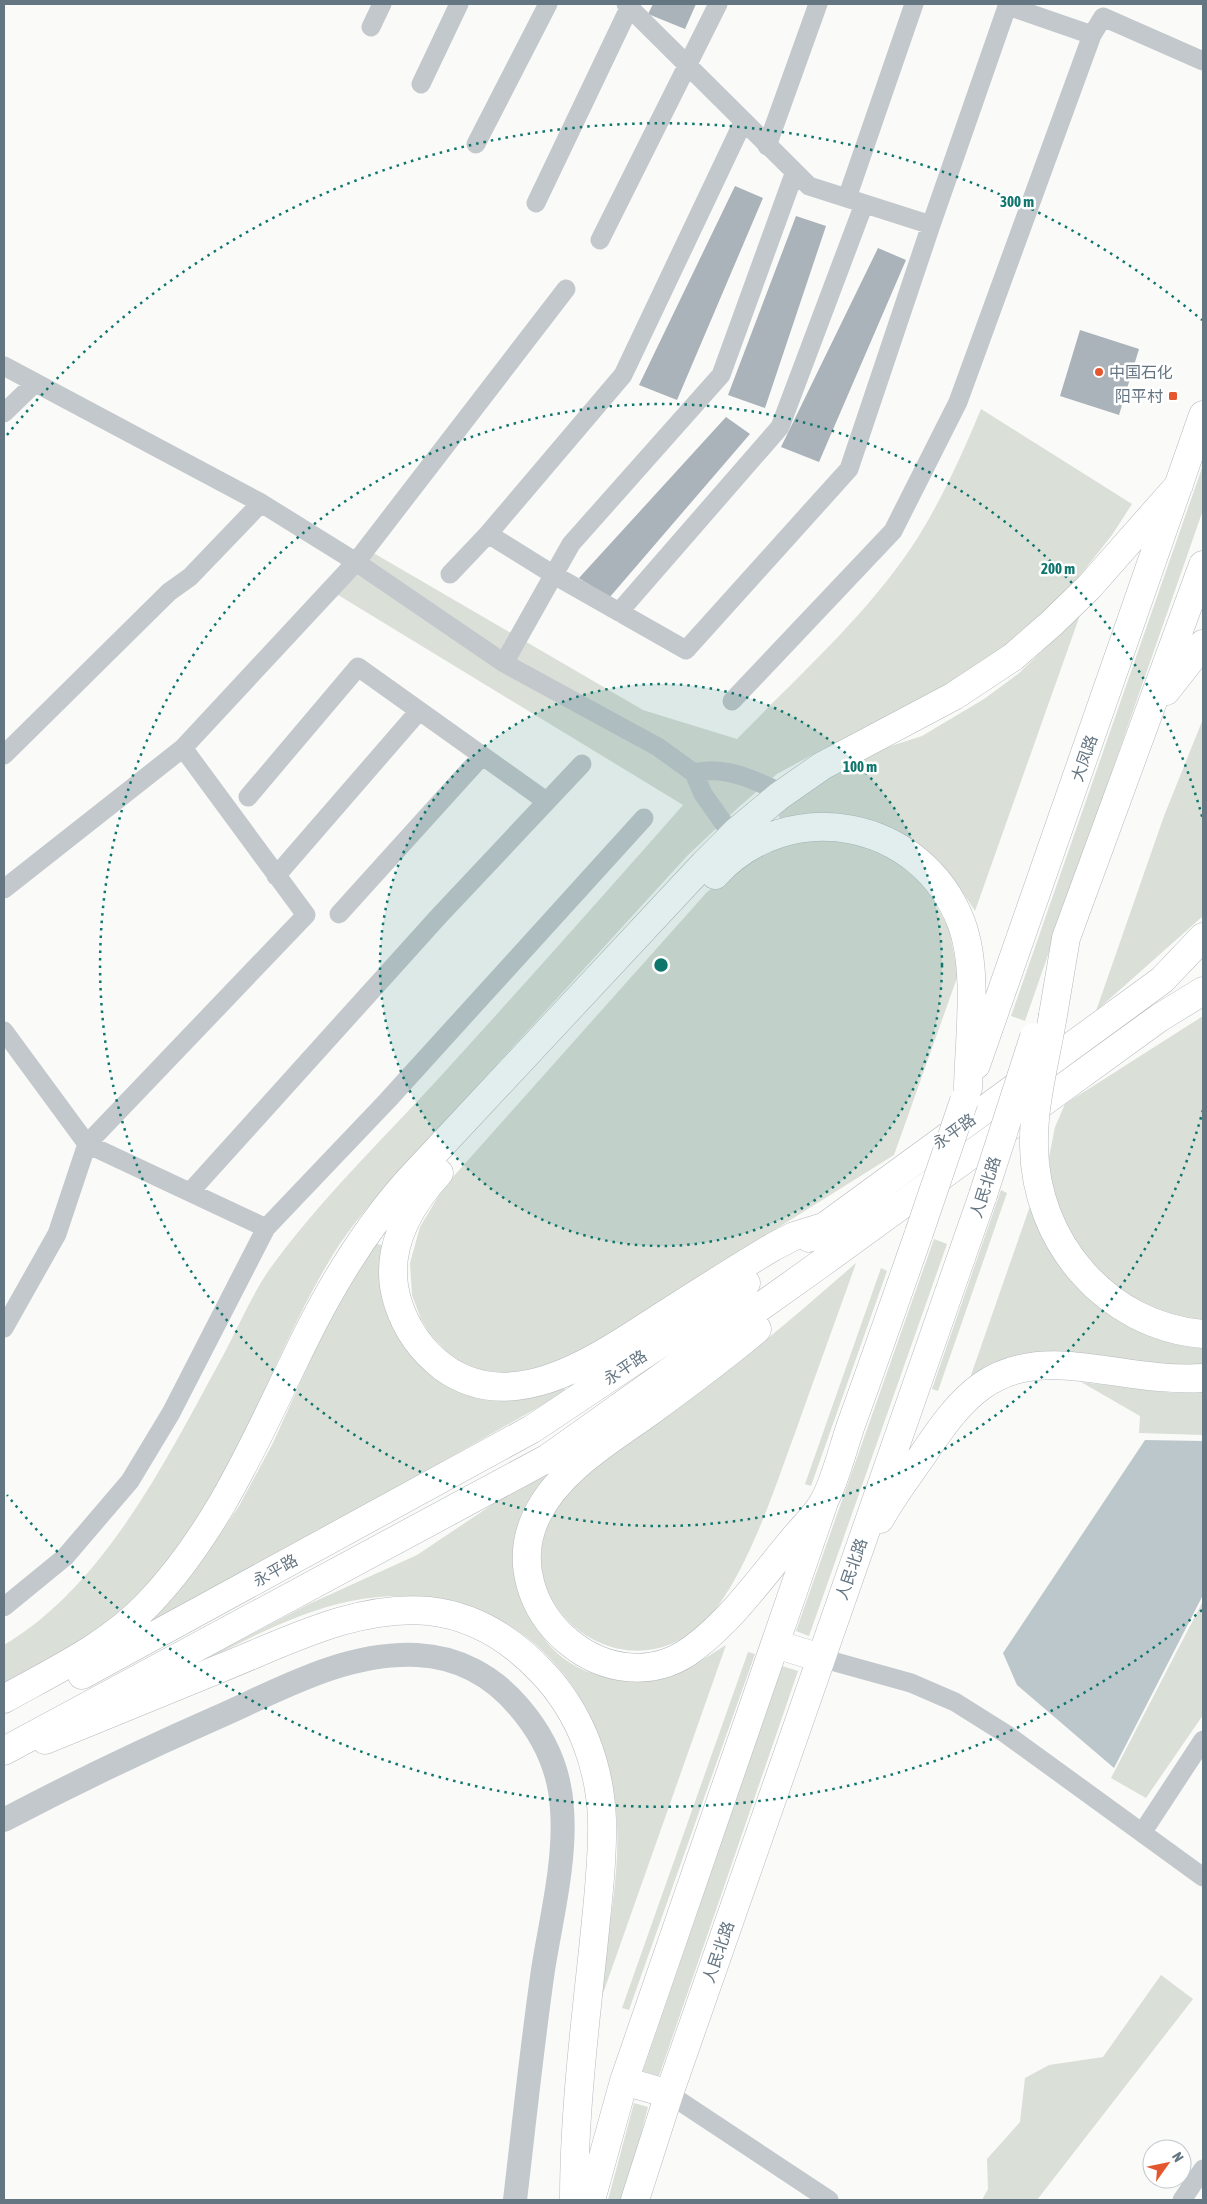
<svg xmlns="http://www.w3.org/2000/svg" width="1207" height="2204" font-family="'Asap Condensed','Noto Sans SC',sans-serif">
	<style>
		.green { fill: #dadfd7 }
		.water { fill: #bbc7cb }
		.building { fill: #aab3b9 }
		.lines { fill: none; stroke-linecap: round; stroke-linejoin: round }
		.primary-casing { stroke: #b5babe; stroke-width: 29 }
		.trunk-casing { stroke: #b4b9bd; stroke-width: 29 }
		.minor { stroke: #c3c8cc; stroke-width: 19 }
		.tertiary { stroke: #c3c8cc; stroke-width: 24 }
		.primary { stroke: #fff; stroke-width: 28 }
		.trunk { stroke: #fff; stroke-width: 28 }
		.primary-bridge-casing { stroke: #b5babe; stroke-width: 29; stroke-linecap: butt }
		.trunk-bridge-casing { stroke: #b4b9bd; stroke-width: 29; stroke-linecap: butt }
		.primary-bridge { stroke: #fff; stroke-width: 28 }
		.trunk-bridge { stroke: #fff; stroke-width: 28 }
		.ring { fill: none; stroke: #0f766e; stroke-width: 2.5; stroke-dasharray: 2.5 5 }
		.poi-dot { fill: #e4572e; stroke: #fff; stroke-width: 2 }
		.labels { text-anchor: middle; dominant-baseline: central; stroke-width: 5; stroke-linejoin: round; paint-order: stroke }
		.poi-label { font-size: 16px; fill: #657683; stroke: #fff; text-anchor: start }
		.street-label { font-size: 16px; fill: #657683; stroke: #fff }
		.centre { fill: #0f766e; stroke: #fff; stroke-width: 2.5 }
		.ring-label { font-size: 15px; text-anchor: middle; font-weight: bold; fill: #0f766e; stroke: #fff; stroke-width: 5; stroke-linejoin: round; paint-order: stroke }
	</style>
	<rect width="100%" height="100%" fill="#fafaf8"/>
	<path class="green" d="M981 409 1132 504 1112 535 1078 578 1033 626 935 698 823 749 777 774 740 806 687 856 387 1185C368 1206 349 1229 334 1253 265 1365 232 1501 138 1596 101 1635 50 1660 4 1686V1645C107 1584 169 1454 225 1352 239 1325 252 1295 269 1270 319 1201 381 1141 439 1078 521 988 602 897 683 805L325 587 358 544 643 710 737 739C796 678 863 619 911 548 940 504 961 457 981 409Z
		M1203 465V510L1025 1021 1011 1016Z
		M1080 615 975 911 956 882 932 857 780 820 778 812 797 794 872 752 922 736 984 699 1018 674Z
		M1203 719V916L1096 1011 1164 816Z
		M807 837 864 844 899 863 929 891 949 929 958 975 894 1155 572 1357 511 1376 472 1369 455 1360 430 1334 421 1319 412 1295 410 1263 420 1227 444 1187 707 892 750 859Z
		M1203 1016V1323L1137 1306 1087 1264 1053 1203 1049 1157 1055 1127 1065 1104Z
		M1001 1190 1007 1193 938 1391 932 1389Z
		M1030 1206 1048 1248 1077 1286 1203 1347V1366L970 1378Z
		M934 1239 947 1244 809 1636 796 1631Z
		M372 1243 382 1245 379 1277 384 1307 395 1333 421 1365 560 1386 567 1391 128 1640 211 1547 239 1506 273 1443 330 1317Z
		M856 1263C836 1320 815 1376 795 1433 775 1487 743 1588 700 1626 616 1699 498 1595 557 1508 578 1477 610 1455 639 1434 675 1408 712 1383 747 1355 784 1326 820 1294 856 1263Z
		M881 1268 887 1271 811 1486 805 1484Z
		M1081 1382 1173 1393 1203 1392V1435L1139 1433 1140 1416Z
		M553 1464 528 1610C535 1624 542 1638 553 1649 587 1684 642 1686 686 1668 699 1663 713 1653 726 1645L594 2019C603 1959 620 1886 617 1826 611 1679 502 1571 351 1601 287 1614 230 1649 173 1678L172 1676 309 1604 417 1555Z
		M1203 1601V1715L1146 1798 1111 1778Z
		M748 1652 755 1654 629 2010 622 2008Z
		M782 1666 798 1671 659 2076 643 2071Z
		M1161 1975 1193 1999 1037 2200H982L988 2189 987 2159 1020 2122 1025 2078 1049 2065 1103 2057Z
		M634 2103 648 2107 624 2200H608Z"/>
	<path class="water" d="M1145 1440 1203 1441V1595L1114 1768 1017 1685 1003 1653Z"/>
	<path class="building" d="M653 4H696L685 29 648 14Z
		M735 186 763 198 677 400 639 385Z
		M796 216 826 226 765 408 728 395Z
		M878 248 906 260 819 462 781 447Z
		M1080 330 1139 349 1119 415 1060 396Z
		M726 417 750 434 609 598 579 578Z"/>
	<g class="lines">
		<defs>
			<path id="primary" d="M880 1519C892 1497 908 1476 922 1456 962 1396 992 1359 1071 1366 1116 1370 1158 1381 1203 1378
				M775 1644 821 1658
				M45 1740C103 1716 162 1692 221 1668 286 1642 357 1604 429 1611 474 1616 512 1640 542 1672 580 1712 600 1765 602 1820 603 1863 597 1908 593 1950 584 2033 574 2117 574 2200
				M624 2081 669 2094
				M591 2200 624 2081 823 1505
				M635 2200 669 2094 983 1195"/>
			<path id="trunk" d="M1166 691 1203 644
				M715 875C789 794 921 819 961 922 979 969 969 1038 968 1088
				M1053 1015 1066 938 1203 565
				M976 1065 1203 415
				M439 1173C407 1208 382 1254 398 1303 406 1328 422 1351 443 1367 515 1420 603 1354 664 1315 700 1292 736 1269 773 1247L794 1236 823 1227
				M809 1238 1162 980 1203 937
				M757 1329C722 1359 685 1386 648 1413 609 1441 559 1470 537 1515 491 1608 611 1713 695 1647 732 1619 761 1578 791 1542 801 1529 816 1516 824 1501 835 1482 844 1444 852 1422 875 1359 897 1296 919 1233
				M82 1675 532 1429 691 1323 746 1283
				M4 1699C54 1671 108 1646 148 1604 220 1529 259 1432 304 1341 332 1284 366 1228 409 1180L704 864 737 831 779 796 822 766 954 696 1013 657 1052 623 1089 587 1179 485
				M4 1751 548 1458 819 1265 1159 1018 1203 991"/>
		</defs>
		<use href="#primary" class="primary-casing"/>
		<use href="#trunk" class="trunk-casing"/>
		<path class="minor" d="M626 4 809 186 931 225
			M1008 6 1092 35
			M371 27 382 4
			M421 84 459 4
			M476 144 548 4
			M767 146 818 4
			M847 198 914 4
			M536 203 631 4
			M600 240 718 4
			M4 366 261 503 356 562 504 663 658 747 694 773 703 794 732 835
			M4 413 35 383
			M488 534 554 575 686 650 849 469 931 225 1008 4
			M450 574 488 534 623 375 743 122
			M619 612 780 427 864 204
			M504 663 571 544 721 375 794 174
			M732 701 893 531 958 402 1092 35 1103 17 1203 61
			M4 755 169 592 190 577 261 503
			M694 773C724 765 755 780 782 793
			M248 797 358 667 546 801
			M276 876 419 711
			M4 889 183 748 356 562 566 289
			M339 914 482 756
			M4 1031 87 1144 266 1228
			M190 1192 439 916 582 764
			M4 1328 57 1234 87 1144 306 915 183 748
			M4 1607 65 1557 130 1481 171 1413 266 1228 387 1101 644 818
			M821 1658 911 1683 955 1702 1006 1734 1203 1877
			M1142 1833 1203 1740
			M669 2094 829 2200
			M1182 2200 1203 2169"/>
		<path class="tertiary" d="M4 1820C74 1783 145 1749 218 1717 281 1689 345 1652 417 1655 458 1657 493 1676 519 1707 544 1736 560 1771 562 1809 566 1861 551 1919 543 1970 532 2046 524 2124 515 2200"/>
		<use href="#primary" class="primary"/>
		<use href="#trunk" class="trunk"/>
		<defs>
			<path id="primary-bridge" d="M983 1195 1034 1037"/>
			<path id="trunk-bridge" d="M1053 1015C1046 1058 1033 1103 1034 1146 1035 1242 1107 1326 1203 1334
				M919 1233 964 1101"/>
		</defs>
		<use href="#primary-bridge" class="primary-bridge-casing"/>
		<use href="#trunk-bridge" class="trunk-bridge-casing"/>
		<use href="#primary-bridge" class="primary-bridge"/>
		<use href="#trunk-bridge" class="trunk-bridge"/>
	</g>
	<circle cx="661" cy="965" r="281" fill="#0f766e" fill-opacity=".12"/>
	<g class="ring">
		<circle cx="661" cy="965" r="281"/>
		<path d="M1203 1110A561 561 0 1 1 1203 820"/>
		<path d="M1202 1610A842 842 0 0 1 7 1495M7 435A842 842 0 0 1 1202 320"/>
	</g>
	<g class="poi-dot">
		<circle cx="1099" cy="372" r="5"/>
		<rect x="1168" y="391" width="10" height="10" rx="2.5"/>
	</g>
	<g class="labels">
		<g class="poi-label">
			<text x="1109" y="372">中国石化</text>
			<text x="1163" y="396" text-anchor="end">阳平村</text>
		</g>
		<g class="street-label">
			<text transform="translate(1084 758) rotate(-71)">大凤路</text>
			<text transform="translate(954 1131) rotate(-36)">永平路</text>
			<text transform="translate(985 1187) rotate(-72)">人民北路</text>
			<text transform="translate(625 1367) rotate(-34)">永平路</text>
			<text transform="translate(851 1569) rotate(-71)">人民北路</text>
			<text transform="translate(275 1570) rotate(-29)">永平路</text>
			<text transform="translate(718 1952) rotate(-71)">人民北路</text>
		</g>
	</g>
	<circle cx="661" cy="965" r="8" class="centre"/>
	<g class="ring-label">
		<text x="1017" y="207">300 m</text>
		<text x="1058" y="574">200 m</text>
		<text x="860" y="772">100 m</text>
	</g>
	<rect width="1207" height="2204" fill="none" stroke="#657683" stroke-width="10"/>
	<g transform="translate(1167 2164) rotate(57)"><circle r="24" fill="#ffffff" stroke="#c1c8cd"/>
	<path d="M0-4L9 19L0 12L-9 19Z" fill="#e4572e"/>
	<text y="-8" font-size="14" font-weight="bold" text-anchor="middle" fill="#657683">N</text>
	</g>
</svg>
